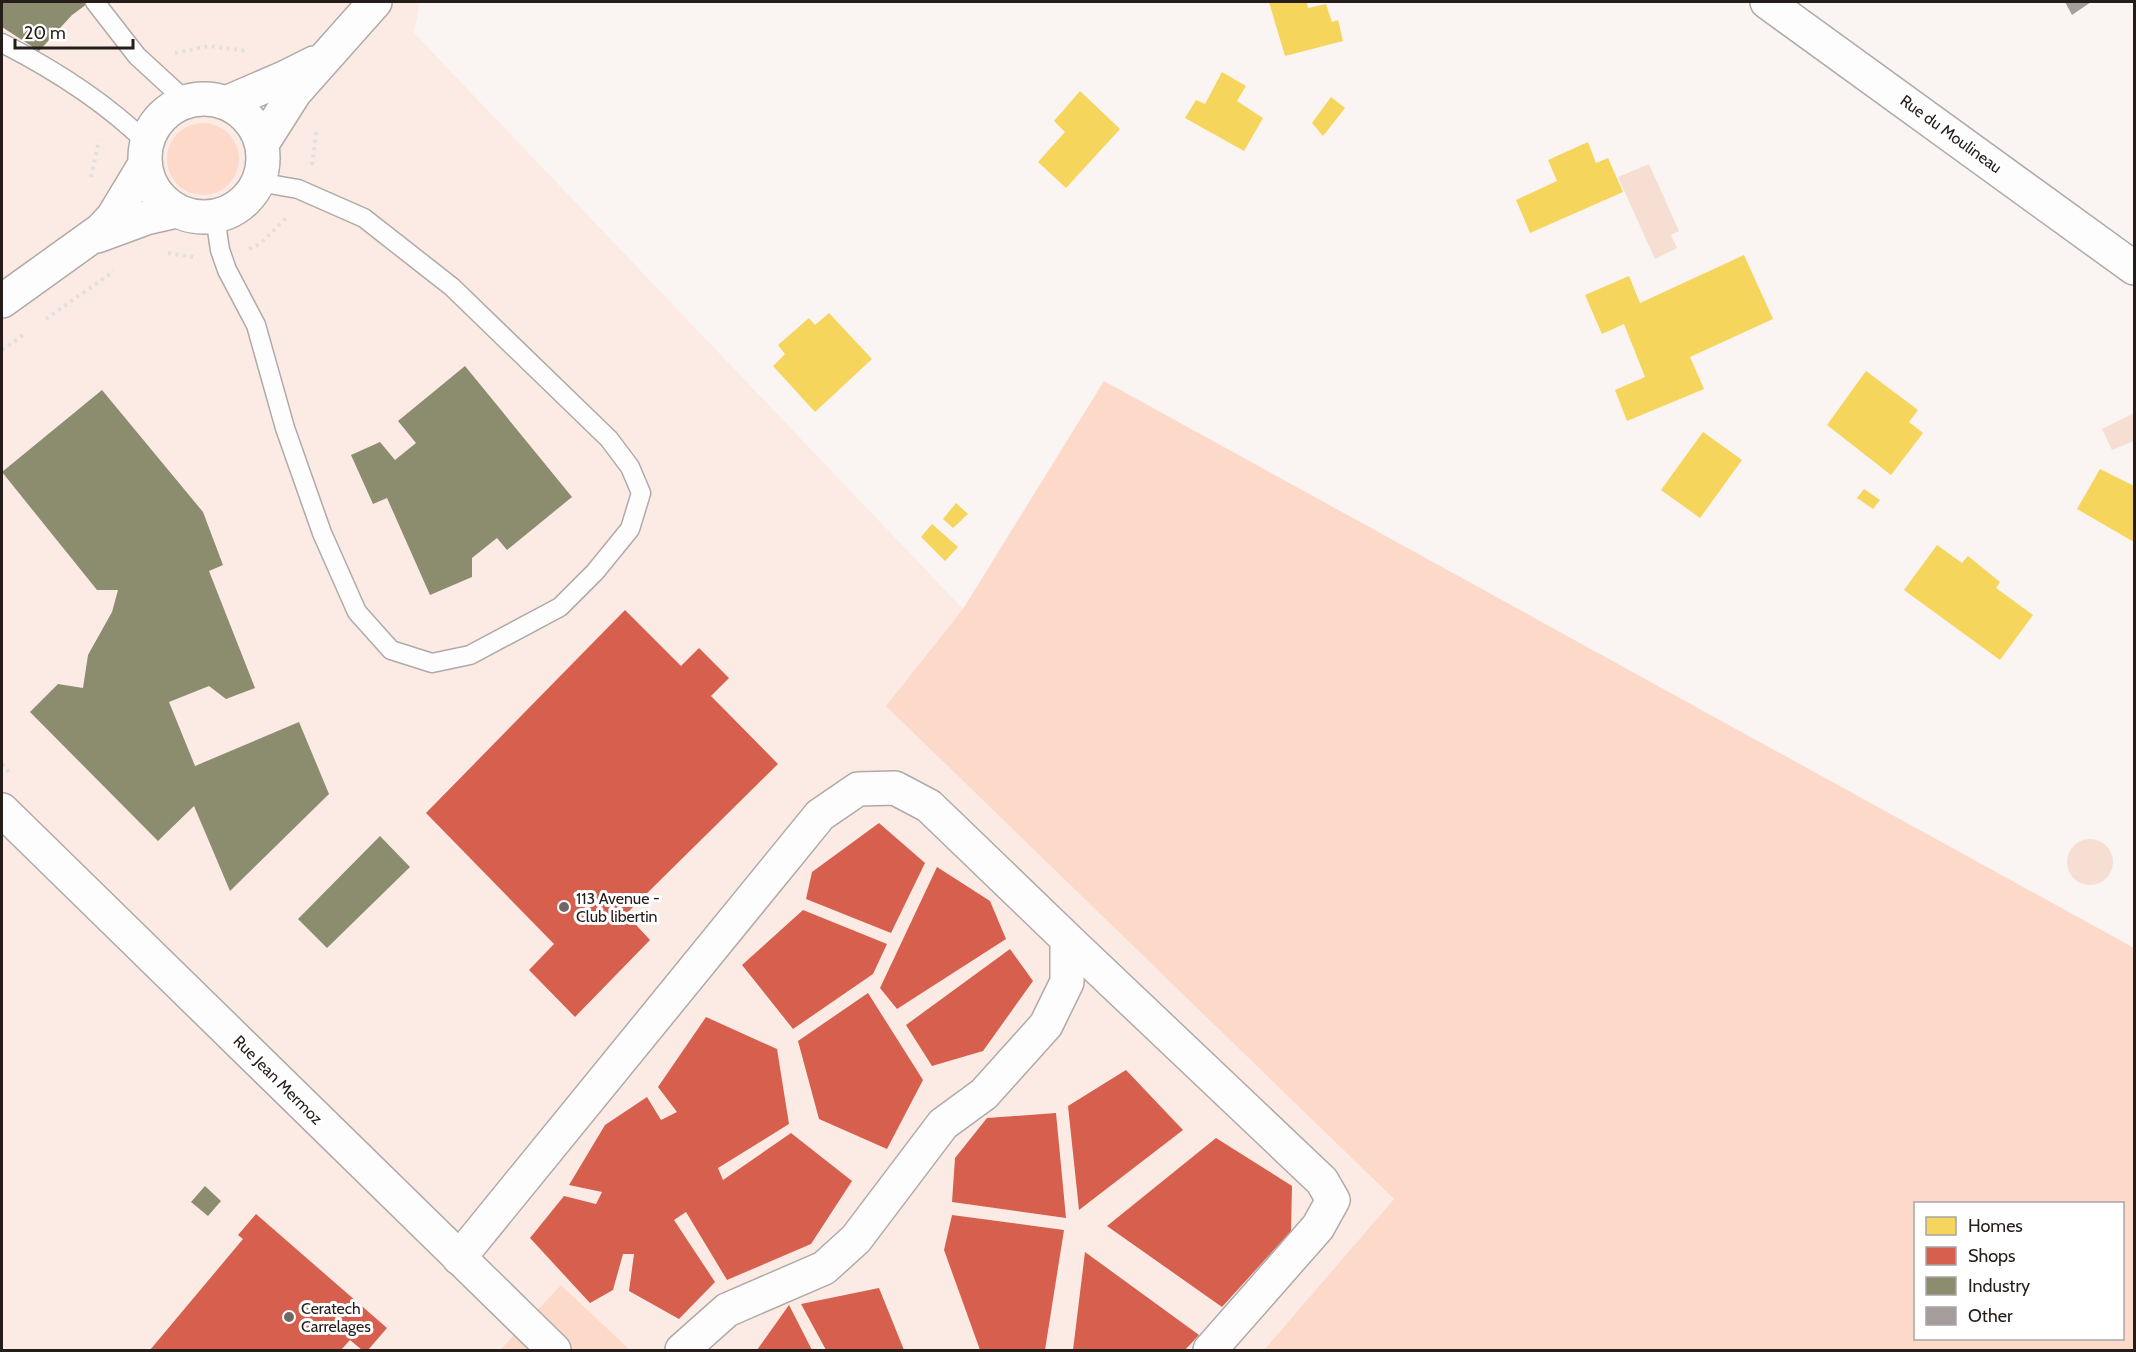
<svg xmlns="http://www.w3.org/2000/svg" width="2136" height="1352" font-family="Cabin,sans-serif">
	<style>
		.built { fill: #fbebe4 }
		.green { fill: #fcd9c9; fill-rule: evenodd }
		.water { fill: #f7ded2 }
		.homes { fill: #f6d55c }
		.shops { fill: #d6604d }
		.industry { fill: #8c8c6e }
		.building { fill: #a49d9b }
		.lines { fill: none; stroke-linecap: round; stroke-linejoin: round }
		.service-casing { stroke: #b0aaa7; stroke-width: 21 }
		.minor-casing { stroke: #b0aaa7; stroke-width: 36 }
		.tertiary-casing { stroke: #b0aaa7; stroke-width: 36 }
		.path { stroke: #e1e0df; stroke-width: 4; stroke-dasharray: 3 4.5; stroke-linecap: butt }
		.service { stroke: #fefdfd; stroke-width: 18 }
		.minor { stroke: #fefdfd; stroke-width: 33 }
		.tertiary { stroke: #fefdfd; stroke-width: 33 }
		.poi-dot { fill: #706865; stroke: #fff; stroke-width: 2 }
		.labels { text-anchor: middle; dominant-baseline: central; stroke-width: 6; stroke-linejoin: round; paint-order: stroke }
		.street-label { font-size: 16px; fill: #251d19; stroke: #fff }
		.poi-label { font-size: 16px; fill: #251d19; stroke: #fff; text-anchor: start }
	</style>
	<rect width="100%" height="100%" fill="#faf4f2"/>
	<path class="built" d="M2 2H420L414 33 963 609 887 706 1394 1199 1264 1350H630L561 1285 500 1350H2Z"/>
	<path class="green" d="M167 159a36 36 0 1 1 72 0a36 36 0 1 1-72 0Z
		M1104 381 2134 948V1350H1264L1394 1199 886 706 963 609ZM1916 1204H2122V1338H1916Z
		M561 1285 630 1350H500Z"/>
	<path class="water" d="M1649 164 1679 231 1671 235 1677 248 1655 259 1618 177Z
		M2134 413V441L2112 450 2102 429Z
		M2067 862a23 23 0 1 1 46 0a23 23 0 1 1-46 0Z"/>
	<path class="homes" d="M1269 2H1307L1308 8 1326 4 1332 22 1338 20 1343 41 1285 56Z
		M1222 72 1246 86 1237 101 1263 118 1244 151 1185 118 1196 100 1205 104Z
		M1080 91 1120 129 1066 188 1038 162 1065 132 1054 121Z
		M1331 97 1345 108 1323 136 1312 123Z
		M1588 142 1596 163 1608 158 1623 192 1530 233 1516 200 1557 181 1548 160Z
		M1744 255 1773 319 1690 357 1704 389 1627 421 1615 390 1645 377 1624 324 1602 334 1585 295 1629 276 1640 303Z
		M829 313 872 359 815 412 773 366 785 354 778 345 809 318 815 325Z
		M1866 371 1918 410 1909 422 1923 433 1891 475 1827 425Z
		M1703 432 1742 460 1700 518 1661 490Z
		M2100 469 2134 486V542L2077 509Z
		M1864 489 1880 500 1873 509 1857 498Z
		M956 503 968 514 953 528 943 519Z
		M932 524 958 547 945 561 921 537Z
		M1937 545 1962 563 1968 556 2000 582 1996 588 2033 615 2000 660 1904 590Z"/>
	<path class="shops" d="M625 610 681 666 699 648 729 678 711 696 778 764 626 914 650 940 575 1017 529 970 554 944 426 813Z
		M879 823 925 863 891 933 806 899 812 872Z
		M937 867 990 901 1006 939 897 1009 880 988Z
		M803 910 887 944 873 974 793 1029 742 965Z
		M1010 949 1033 981 983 1051 932 1066 906 1025Z
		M868 993 923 1080 887 1149 819 1119 798 1041Z
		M706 1017 777 1049 789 1124 718 1168 723 1180 791 1133 852 1181 811 1244 727 1280 686 1212 674 1220 715 1282 679 1319 629 1291 634 1254H623L613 1290 590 1303 530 1238 564 1196 596 1204 602 1192 569 1185 605 1125 647 1097 661 1120 677 1112 658 1087Z
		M1126 1070 1183 1130 1079 1210 1068 1106Z
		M1056 1113 1066 1218 952 1202 955 1158 987 1118Z
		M1216 1138 1292 1186 1291 1231 1222 1307 1107 1226Z
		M256 1214 387 1328 368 1350H362L350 1340 341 1350H150L243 1239 238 1235Z
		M952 1215 1064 1230 1045 1350H980L944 1250Z
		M1085 1252 1199 1335 1185 1350H1073Z
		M879 1288 904 1350H826L801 1304Z
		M789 1305 812 1350H757Z"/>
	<path class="industry" d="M2 2H86L87 4 72 15 39 51 2 27Z
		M465 366 572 497 507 550 497 538 472 558V577L430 595 387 498 373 504 351 455 380 442 395 460 416 443 398 421Z
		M102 390 203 512 223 565 209 571 255 688 226 699 209 686 169 702 195 766 299 722 329 794 230 891 194 806 158 841 30 712 58 684 83 688 88 655 112 612 118 590H97L2 472Z
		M380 836 410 867 327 948 298 919Z
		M205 1186 221 1201 208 1216 191 1202Z"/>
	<path class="building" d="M2065 2H2091L2072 15Z"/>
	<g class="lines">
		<defs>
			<path id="service" d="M95 2 137 56 186 101
				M2 43C55 70 104 101 147 143
				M215 216 220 250 227 270 256 325 285 428 322 533 357 612 391 650 432 663 470 655 560 607 595 572 630 529 641 493 630 467 609 439 452 287 364 218 298 189 258 182"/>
			<path id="minor" d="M1767 2 2134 268
				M145 158a59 59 0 1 1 118 0a59 59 0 1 1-118 0Z
				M226 103 284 78 314 63
				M262 144 295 92 375 2
				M97 236 146 218 177 211
				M2 301 101 230 113 217 145 164
				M1067 939 1322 1181 1333 1200 1318 1227 1210 1350
				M459 1258 820 815 858 789 895 788 929 806 1067 939V982L1046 1025 984 1094 943 1124 856 1239 824 1268 727 1310 682 1350"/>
			<path id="tertiary" d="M2 810 554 1350"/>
		</defs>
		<use href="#service" class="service-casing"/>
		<use href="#minor" class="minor-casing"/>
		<use href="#tertiary" class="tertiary-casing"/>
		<path class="path" d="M175 53 209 46 247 51
			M312 165 317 128
			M91 177 99 140
			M249 249 260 244 287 217
			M168 253 193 257
			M46 319 114 271
			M2 350 26 333
			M2 764 10 773"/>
		<use href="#service" class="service"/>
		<use href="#minor" class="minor"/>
		<use href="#tertiary" class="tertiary"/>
	</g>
	<g class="poi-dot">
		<circle cx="564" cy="907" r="6"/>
		<circle cx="289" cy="1317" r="6"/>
	</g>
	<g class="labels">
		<g class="street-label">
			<text transform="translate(1951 134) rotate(36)">Rue du Moulineau</text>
			<text transform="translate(278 1080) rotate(45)">Rue Jean Mermoz</text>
		</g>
		<g class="poi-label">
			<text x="576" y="898">113 Avenue -<tspan x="576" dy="18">Club libertin</tspan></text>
			<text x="301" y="1308">Ceratech<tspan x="301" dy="18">Carrelages</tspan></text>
		</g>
	</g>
	<rect width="2136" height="1352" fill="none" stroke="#251d19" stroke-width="6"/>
	<rect x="1914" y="1202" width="210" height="138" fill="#ffffff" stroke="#a8a5a3" stroke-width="1.5"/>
	<rect x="1926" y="1217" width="30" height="18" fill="#f6d55c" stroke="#a8a5a3" stroke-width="1.5"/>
	<text x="1968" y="1232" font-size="18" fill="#251d19">Homes</text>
	<rect x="1926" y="1247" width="30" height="18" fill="#d6604d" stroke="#a8a5a3" stroke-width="1.5"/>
	<text x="1968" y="1262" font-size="18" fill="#251d19">Shops</text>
	<rect x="1926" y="1277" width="30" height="18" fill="#8c8c6e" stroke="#a8a5a3" stroke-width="1.5"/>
	<text x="1968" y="1292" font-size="18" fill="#251d19">Industry</text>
	<rect x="1926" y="1307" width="30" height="18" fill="#a49d9b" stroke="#a8a5a3" stroke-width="1.5"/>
	<text x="1968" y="1322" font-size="18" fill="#251d19">Other</text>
	<path d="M15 39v9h118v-9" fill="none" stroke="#251d19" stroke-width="3"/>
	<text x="24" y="39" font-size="18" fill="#251d19" stroke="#ffffff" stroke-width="4.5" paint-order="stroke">20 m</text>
</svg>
